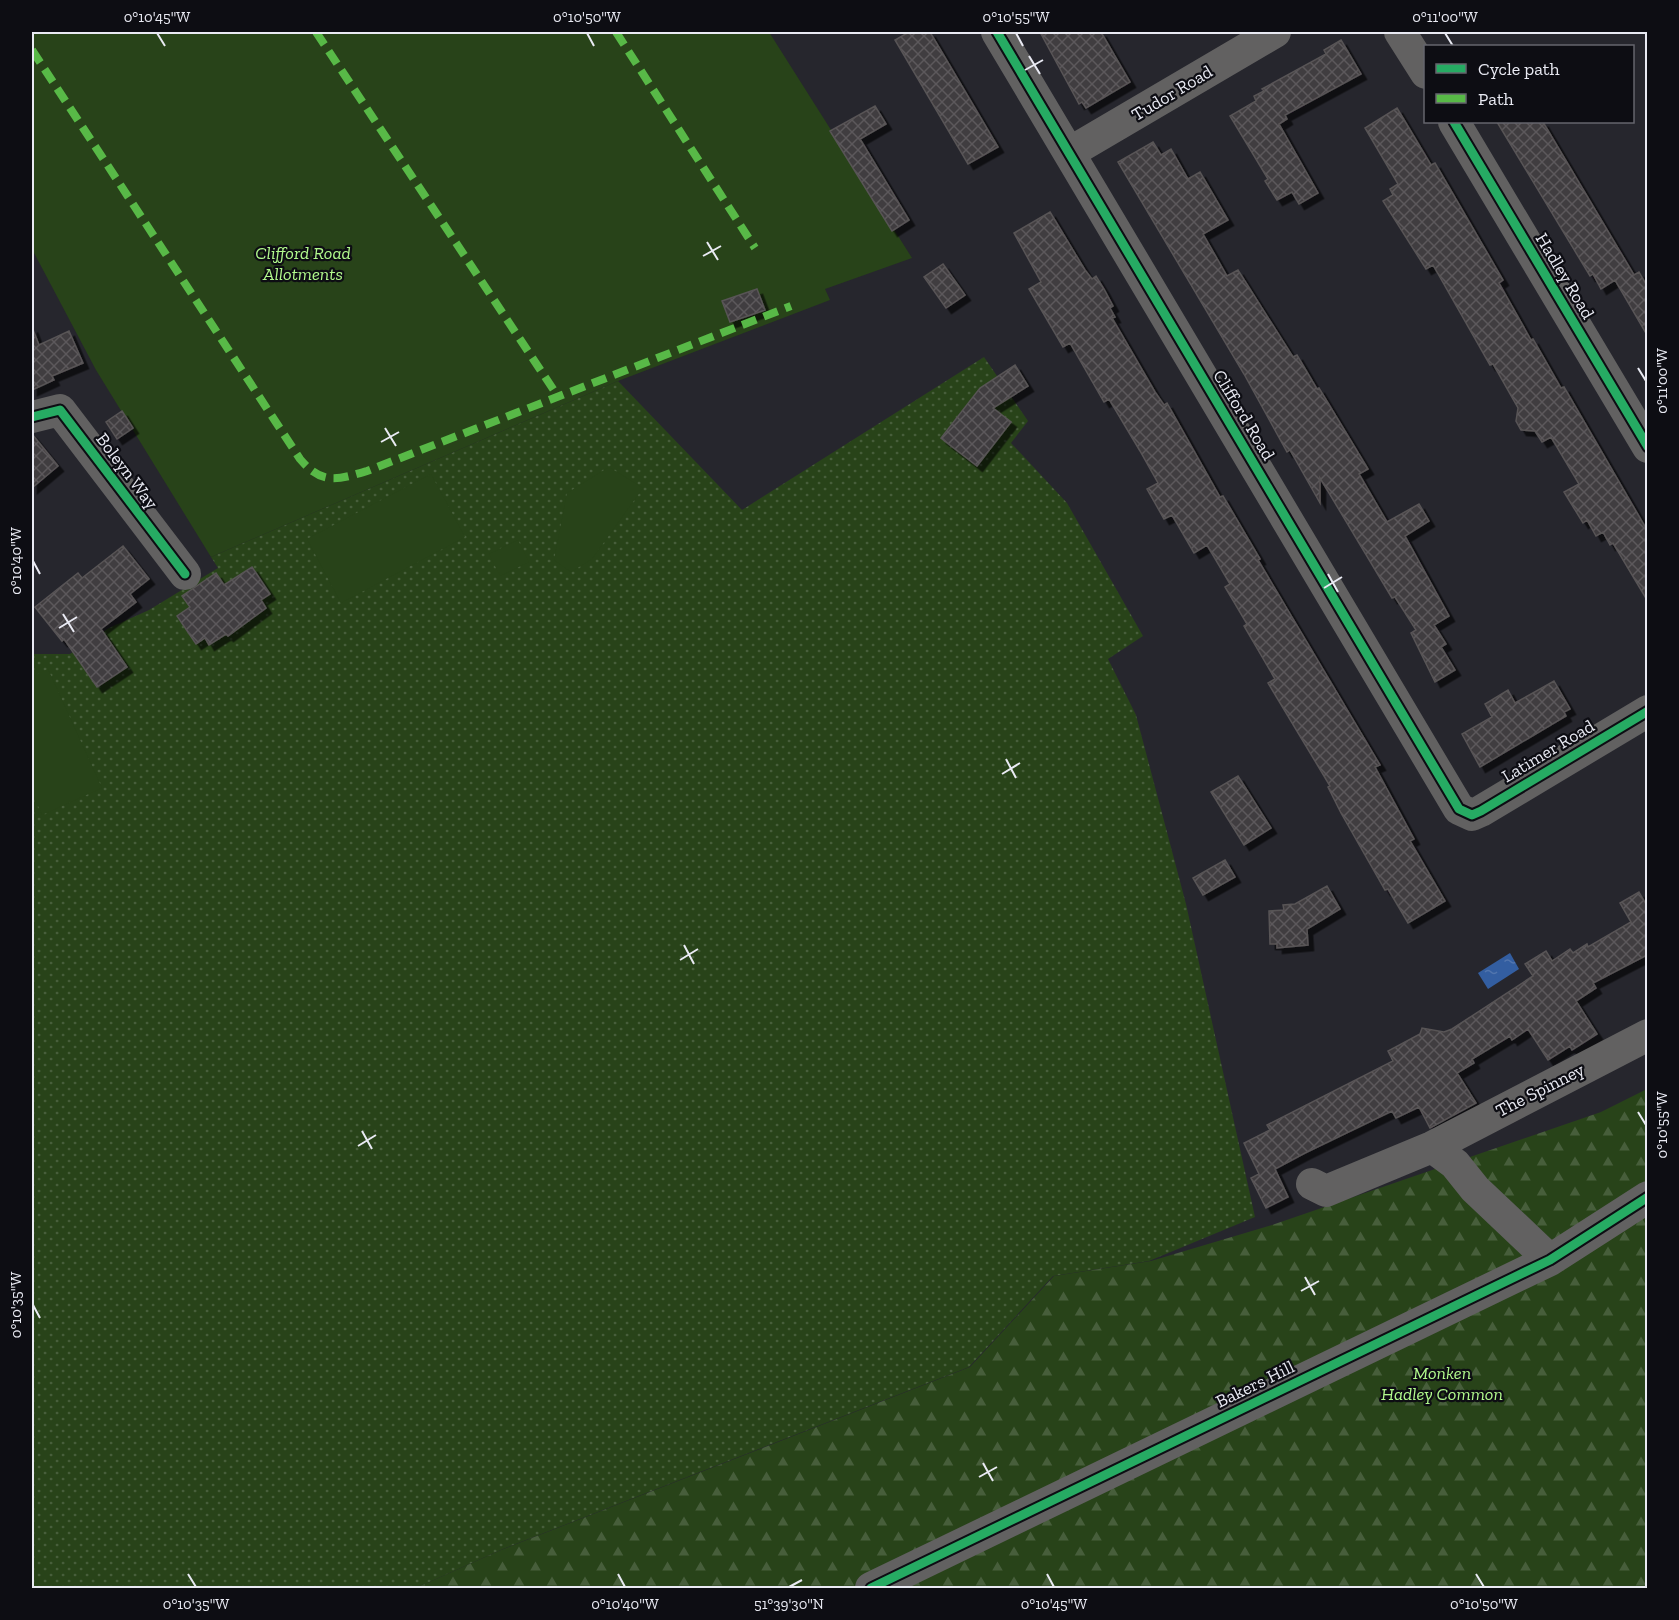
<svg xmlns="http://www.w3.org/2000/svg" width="1679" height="1620" font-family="'Zilla Slab',serif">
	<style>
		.grass { fill: url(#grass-dots) }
		.forest { fill: url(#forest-firs) }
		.green { fill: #284319 }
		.water { fill: url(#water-ripples) }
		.building { fill: url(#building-cross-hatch); stroke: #585456; stroke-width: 1.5; filter: url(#shadow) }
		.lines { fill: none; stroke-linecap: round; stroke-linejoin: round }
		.street { stroke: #626161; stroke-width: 32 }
		.quiet { stroke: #58b947; stroke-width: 8; stroke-dasharray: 15 8; stroke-linecap: butt }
		.cycleway-casing { stroke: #0d0d13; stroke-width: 13 }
		.cycleway { stroke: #26ab63; stroke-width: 9 }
		.ticks { fill: none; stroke: #e9eaf3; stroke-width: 2 }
		.labels { text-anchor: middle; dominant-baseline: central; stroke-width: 4.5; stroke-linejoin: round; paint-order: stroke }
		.street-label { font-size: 18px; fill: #e9eaf3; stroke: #0d0d13 }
		.park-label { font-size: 18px; font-style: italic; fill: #b2fa8d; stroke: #0d0d13 }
		.neatline { fill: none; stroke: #e9eaf3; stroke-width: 2 }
		.ticks-label { font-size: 15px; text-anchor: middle; fill: #e9eaf3 }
	</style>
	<defs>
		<pattern id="grass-dots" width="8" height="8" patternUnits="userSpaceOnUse" patternTransform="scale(1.5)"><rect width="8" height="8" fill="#284319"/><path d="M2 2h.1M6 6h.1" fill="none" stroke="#475e3b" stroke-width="1.8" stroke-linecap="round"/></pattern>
		<pattern id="forest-firs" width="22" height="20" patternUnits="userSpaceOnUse" patternTransform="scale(1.5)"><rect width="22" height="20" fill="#284319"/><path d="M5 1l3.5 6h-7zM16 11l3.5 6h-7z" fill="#475e3b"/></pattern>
		<pattern id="water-ripples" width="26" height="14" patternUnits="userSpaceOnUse" patternTransform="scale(1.5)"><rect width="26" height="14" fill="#335ea1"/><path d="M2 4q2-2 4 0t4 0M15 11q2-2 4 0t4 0" fill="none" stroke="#5175ae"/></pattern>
		<pattern id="building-cross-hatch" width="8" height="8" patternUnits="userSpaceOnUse" patternTransform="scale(1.5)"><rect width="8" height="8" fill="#413d3f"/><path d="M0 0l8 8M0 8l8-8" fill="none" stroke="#5c595b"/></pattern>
		<filter id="shadow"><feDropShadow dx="5.5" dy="5.5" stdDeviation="0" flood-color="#0009"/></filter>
	</defs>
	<rect width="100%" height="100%" fill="#26262d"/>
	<path class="grass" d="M984 357 1028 421 1011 443 1067 503 1143 636 1108 659 1136 715 1186 904 1255 1217 1149 1261 1053 1276 969 1367 503 1549 416 1588H32V654H70L109 628 149 610 218 568 211 557 618 381 742 510Z"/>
	<path class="forest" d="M1647 1089V1588H416L501 1550 970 1367 1054 1276 1151 1261 1272 1225 1601 1112Z"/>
	<path class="green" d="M32 32H769L912 258 825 289 830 300 618 381 211 557 96 370 32 249Z
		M609 467 643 488 592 559 571 572 554 560 567 493Z
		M431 474 465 537 341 603 307 539Z
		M518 540 529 562 500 576 489 554Z
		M48 669 102 788 42 815 32 792V677Z"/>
	<path class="water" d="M1510 953 1519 969 1488 989 1478 973Z"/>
	<path class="building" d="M909 32H930L998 147 968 164 895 40Z
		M1040 32H1101L1130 82 1086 108 1082 102 1079 104Z
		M1341 40 1361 74 1285 115 1287 119 1279 124 1318 193 1299 204 1292 192 1277 200 1265 181 1268 179 1230 116 1256 101 1254 96 1264 91 1262 89 1326 54 1324 50Z
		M875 106 886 124 860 139 909 220 892 231 830 131Z
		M1397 108 1431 165 1435 163 1503 280 1499 283 1531 340 1533 339 1561 388 1564 387 1647 530V600L1613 543 1610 545 1603 532 1596 536 1587 520 1583 523 1564 492 1579 484 1551 437 1542 442 1535 431 1521 430 1516 421 1518 408 1493 364 1490 365 1433 265 1426 269 1383 201 1393 195 1390 189 1398 184 1365 128Z
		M1497 122H1543L1634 275 1639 272 1647 286V335L1615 280 1601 289 1593 274 1590 276Z
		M1153 142 1161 155 1171 149 1188 179 1200 172 1228 220 1203 234 1227 276 1238 270 1293 357 1297 355 1317 389 1319 388 1368 469 1359 474 1387 522 1419 504 1429 521 1405 536 1449 616 1434 625 1446 644 1441 647 1455 670 1435 682 1411 633 1416 630 1395 597 1392 598 1320 478V503L1290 450 1287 452 1244 374 1118 162Z
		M1050 212 1085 270 1092 279 1096 276 1104 289 1113 306 1110 308 1115 317 1112 318 1155 392 1164 405 1167 403 1220 497 1223 496 1260 559 1258 560 1380 765 1375 767 1414 839 1410 841 1445 901 1408 923 1388 889 1385 890 1341 813 1328 787 1330 786 1268 683 1275 679 1244 626 1247 624 1225 587 1230 584 1207 545 1194 553 1172 515 1164 519 1147 489 1158 483 1140 451 1109 399 1104 402 1070 343 1063 347 1029 289 1041 282 1014 233Z
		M943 264 965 295 946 308 924 277Z
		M757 289 765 310 730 322 722 301Z
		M32 327 39 345 69 331 83 363 52 376 54 380 32 390Z
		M1015 365 1028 386 993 408 1011 422 977 466 941 438 980 388Z
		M122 411 133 428 117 439 106 422Z
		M32 434 58 466 32 488Z
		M123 546 149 579 130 594 136 602 101 629 127 667 97 687 64 639 62 641 35 607 78 573 82 578Z
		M252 567 270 594 261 600 266 608 228 636 226 634 209 645 205 638 196 644 177 616 190 607 182 596 216 573 224 585Z
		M1554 681 1570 709 1564 712 1566 716 1480 767 1462 734 1492 717 1485 704 1508 690 1515 703Z
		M1238 776 1271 828 1244 845 1211 792Z
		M1225 860 1235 877 1203 895 1193 878Z
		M1327 886 1340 909 1307 929 1308 945 1277 948V944H1270L1269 911 1284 910 1283 905 1295 904Z
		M1639 892 1647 906V955L1593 983 1596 988 1576 1001 1597 1034 1572 1050 1570 1046 1548 1060 1528 1029 1512 1040 1510 1036 1472 1059 1474 1063 1457 1073 1476 1103 1430 1128 1419 1107 1396 1118 1392 1111 1305 1153 1275 1169 1288 1197 1266 1208 1251 1178 1259 1174 1244 1143 1270 1130 1267 1125 1393 1061 1388 1051 1420 1034 1422 1028 1444 1032 1452 1029 1533 976 1525 964 1546 951 1552 961 1570 949 1573 953 1587 944 1588 947 1631 922 1620 903Z"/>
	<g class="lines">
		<path class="street" d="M997 32 1459 809 1472 815 1481 811 1648 711
			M1400 32 1426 73
			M1454 122 1648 447
			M1069 153 1275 32
			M32 417 60 410 185 574
			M1432 1147 1455 1164 1475 1189 1550 1260
			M1312 1184 1326 1191 1432 1147 1648 1035
			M871 1588 1550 1260 1648 1197"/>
		<path class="quiet" d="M316 32 559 398
			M616 32 755 248
			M32 50 300 459C322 485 337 480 367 471L791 306"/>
		<defs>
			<path id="cycleway" d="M997 32 1459 809 1472 815 1481 811 1648 711
				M1454 122 1648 447
				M32 417 60 410 185 574
				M871 1588 1550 1260 1648 1197"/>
		</defs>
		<use href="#cycleway" class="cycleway-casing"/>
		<use href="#cycleway" class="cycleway"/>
	</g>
	<path class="ticks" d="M157 33 165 46M587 33 594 46M1016 33 1023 46M1445 33 1453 46M1029 56 1040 74M1025 70 1043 60M707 242 718 260M703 256 721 246M1638 368 1646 381M385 428 396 446M381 442 399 432M33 561 40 574M1328 574 1338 592M1324 588 1342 577M63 614 74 632M59 628 77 617M1006 759 1016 778M1002 774 1020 763M684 945 694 964M680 960 698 949M1638 1112 1646 1125M362 1131 372 1149M358 1146 376 1135M1305 1277 1315 1295M1301 1291 1319 1281M33 1305 40 1318M983 1463 993 1481M979 1477 997 1467M188 1574 196 1587M618 1574 625 1587M1047 1574 1054 1587M1476 1574 1484 1587M789 1587 802 1580"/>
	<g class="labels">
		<g class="street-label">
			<text transform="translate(1172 93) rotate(-31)">Tudor Road</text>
			<text transform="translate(1565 276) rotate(59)">Hadley Road</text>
			<text transform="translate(1244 415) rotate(59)">Clifford Road</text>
			<text transform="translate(127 471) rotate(53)">Boleyn Way</text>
			<text transform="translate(1548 751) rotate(-31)">Latimer Road</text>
			<text transform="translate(1540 1090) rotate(-27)">The Spinney</text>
			<text transform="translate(1255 1384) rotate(-26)">Bakers Hill</text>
		</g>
		<g class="park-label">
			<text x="303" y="253">Clifford Road<tspan x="303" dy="21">Allotments</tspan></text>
			<text x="1442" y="1373">Monken<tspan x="1442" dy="21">Hadley Common</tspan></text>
		</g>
	</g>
	<rect width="1679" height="1620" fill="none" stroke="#0d0d13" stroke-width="66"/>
	<rect x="1424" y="45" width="210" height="78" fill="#0d0d13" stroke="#65656d" stroke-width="1.5"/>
	<rect x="1436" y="64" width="30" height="9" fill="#26ab63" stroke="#65656d" stroke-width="1.5"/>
	<text x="1478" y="75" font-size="18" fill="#e9eaf3">Cycle path</text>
	<rect x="1436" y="94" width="30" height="9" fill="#58b947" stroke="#65656d" stroke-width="1.5"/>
	<text x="1478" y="105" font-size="18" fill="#e9eaf3">Path</text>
	<rect x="33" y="33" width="1613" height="1554" class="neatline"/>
	<g class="ticks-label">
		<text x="157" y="22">0°10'45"W</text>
		<text x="587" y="22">0°10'50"W</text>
		<text x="1016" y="22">0°10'55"W</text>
		<text x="1445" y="22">0°11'00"W</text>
		<text transform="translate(1662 381) rotate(-90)" y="5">0°11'00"W</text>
		<text transform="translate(16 561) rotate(-90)" y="5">0°10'40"W</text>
		<text transform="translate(1662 1125) rotate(-90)" y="5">0°10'55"W</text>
		<text transform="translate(16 1305) rotate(-90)" y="5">0°10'35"W</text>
		<text x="196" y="1609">0°10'35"W</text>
		<text x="625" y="1609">0°10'40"W</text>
		<text x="789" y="1609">51°39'30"N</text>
		<text x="1054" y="1609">0°10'45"W</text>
		<text x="1484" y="1609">0°10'50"W</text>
	</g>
</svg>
